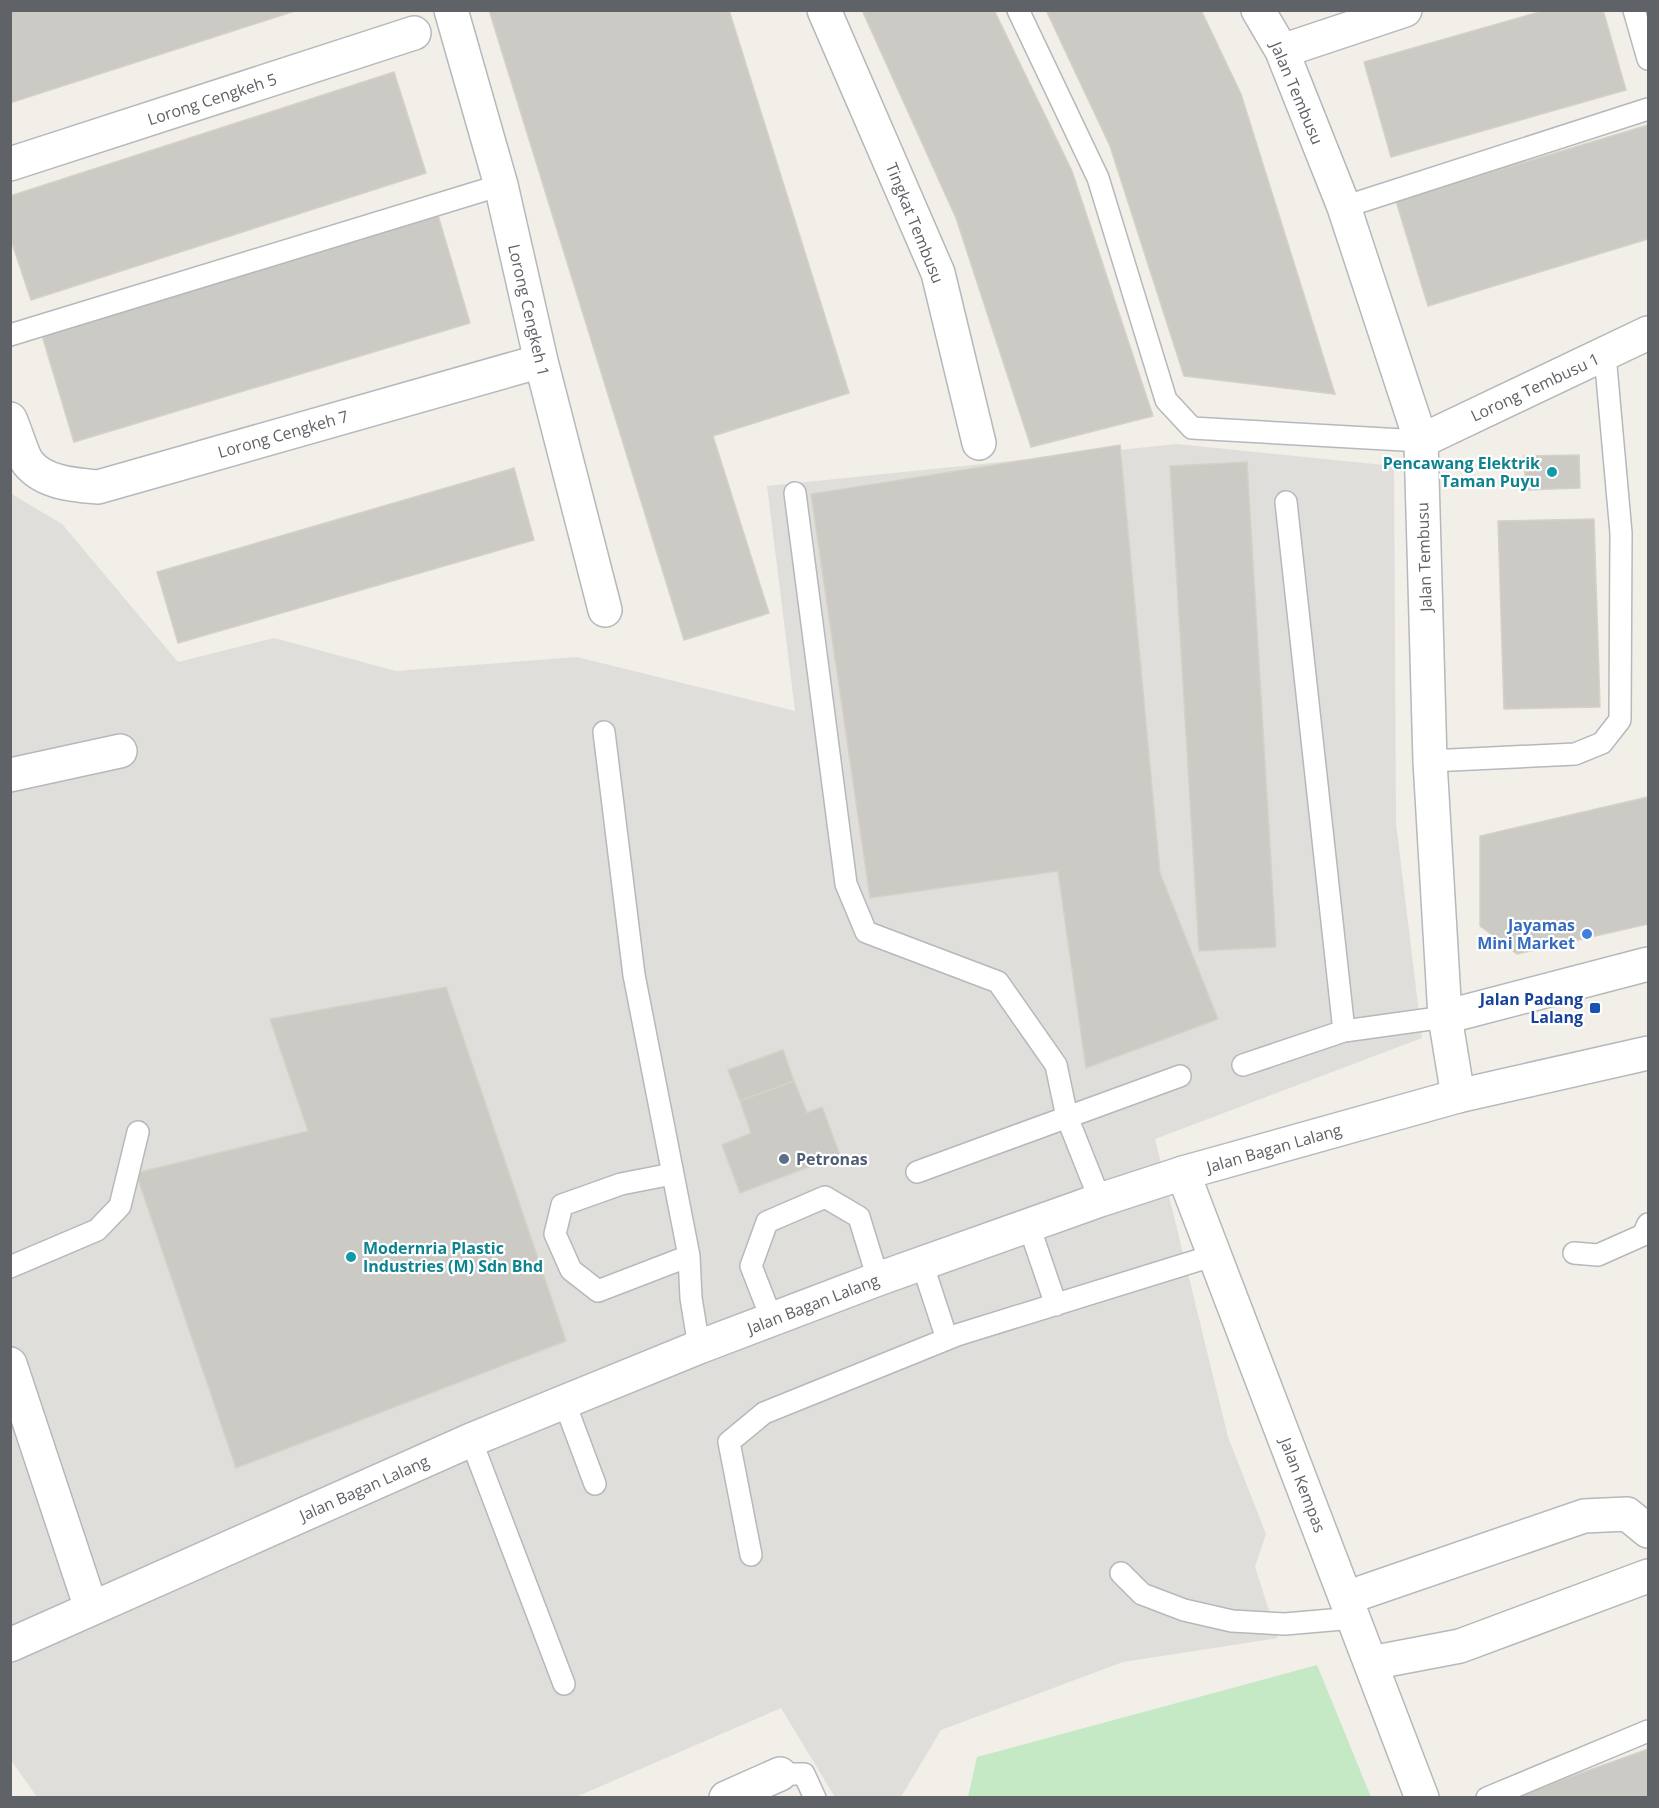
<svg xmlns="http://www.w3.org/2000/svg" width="1659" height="1808" font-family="'Open Sans',sans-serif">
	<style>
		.industrial { fill: #e0deda }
		.green { fill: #c5e8c5 }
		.building { fill: #cccac5; stroke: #d6d1c6; stroke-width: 1.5 }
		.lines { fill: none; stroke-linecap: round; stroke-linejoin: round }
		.lane-casing { stroke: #b5b8bc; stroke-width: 24 }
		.street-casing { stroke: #b5b8bc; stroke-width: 36 }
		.secondary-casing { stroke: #b6babf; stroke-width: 36 }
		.lane { stroke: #fff; stroke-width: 21 }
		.street { stroke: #fff; stroke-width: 33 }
		.secondary { stroke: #fff; stroke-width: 33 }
		.culture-dot { fill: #0f9aa8; stroke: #fff; stroke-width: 2 }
		.shop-dot { fill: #3f7fe0; stroke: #fff; stroke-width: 2 }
		.transit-dot { fill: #1a4fb4; stroke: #fff; stroke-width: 2 }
		.service-dot { fill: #5c6f8a; stroke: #fff; stroke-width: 2 }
		.labels { text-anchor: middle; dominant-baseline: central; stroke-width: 4.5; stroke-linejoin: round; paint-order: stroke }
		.street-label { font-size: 16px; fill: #5f6368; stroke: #fff }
		.culture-label { font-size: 16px; font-weight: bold; fill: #0d838f; stroke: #fff; text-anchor: end }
		.shop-label { font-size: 16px; font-weight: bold; fill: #366cbe; stroke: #fff; text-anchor: end }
		.transit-label { font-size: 16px; font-weight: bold; fill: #164399; stroke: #fff; text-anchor: end }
		.service-label { font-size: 16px; font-weight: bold; fill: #4e5e75; stroke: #fff; text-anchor: start }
	</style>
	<rect width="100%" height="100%" fill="#f1efe8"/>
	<path class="industrial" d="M1177 444 1394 466 1396 823 1422 1038 1155 1139 1228 1437 1266 1534 1255 1567 1278 1638 1123 1662 941 1730 901 1797H835L781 1708 576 1797H37L10 1759V493L62 524 178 662 274 638 396 671 577 657 795 711 767 486Z"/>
	<path class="green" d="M1317 1665 1371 1797H968L977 1757Z"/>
	<path class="building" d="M10 10H298L10 103Z
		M489 10H729L849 393 713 436 769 613 684 640Z
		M862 10H994L1072 171 1153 416 1031 447 956 218Z
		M1046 10H1201L1241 94 1335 394 1184 376 1110 146Z
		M1546 10H1603L1626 90 1391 157 1364 62Z
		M394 72 426 173 31 300 10 237V196Z
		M1648 125V239L1428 306 1396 201Z
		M437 212 470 323 74 442 41 332Z
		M1120 445 1160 873 1218 1019 1086 1068 1058 871 870 898 811 494Z
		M1579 455 1580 488 1526 490 1524 456Z
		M1247 462 1276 947 1199 951 1170 466Z
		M514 468 534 540 178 643 157 572Z
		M1594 519 1600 707 1504 709 1498 521Z
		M1648 797V924L1517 954 1480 926V836Z
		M446 987 566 1341 236 1468 136 1173 308 1131 270 1019Z
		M783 1050 794 1081 740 1101 728 1070Z
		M794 1081 807 1113 822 1107 840 1155 740 1193 722 1145 751 1133 740 1101Z
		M1648 1749V1798H1521L1520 1795Z"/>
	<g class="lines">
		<defs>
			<path id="lane" d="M1018 10 1098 178 1166 400 1192 428 1421 441
				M1634 10 1648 59
				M1344 207 1648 109
				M10 335 501 185
				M795 493 846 884 866 932 998 982 1056 1065 1067 1117 1100 1200
				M1286 502 1344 1031
				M604 732 634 975 689 1256 691 1298 699 1347
				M1430 761 1575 754 1602 743 1620 720 1621 533 1605 355
				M1243 1065 1344 1031 1445 1017
				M917 1172 1180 1076
				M672 1174 621 1184 562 1205 555 1234 571 1270 598 1291 689 1256
				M1029 1226 1056 1305
				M1574 1253 1598 1255 1643 1235 1648 1224
				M922 1263 947 1339
				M10 1267 97 1230 120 1206 138 1132
				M772 1320 751 1266 767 1222 825 1197 859 1217 878 1279
				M564 1401 595 1484
				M471 1440 564 1684
				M751 1555 729 1442 764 1413 957 1335 1215 1255
				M1121 1573 1142 1594 1184 1610 1232 1621 1285 1624 1354 1618
				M780 1774H804L815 1798
				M1487 1798 1648 1731"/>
			<path id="street" d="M451 10 501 185 541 361 605 610
				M824 10 938 273 979 443
				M1258 10 1282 51 1344 207 1421 441 1430 761 1445 1017 1458 1096
				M1282 51 1405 10
				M10 164 414 33
				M10 419C15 429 22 455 28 463 44 483 74 485 98 487L541 361
				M1421 441 1648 333
				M10 775 120 751
				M1445 1017 1648 964
				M1183 1173 1422 1798
				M10 1364 91 1608
				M1346 1598 1584 1516 1627 1514 1648 1531
				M1371 1663 1460 1646 1648 1576
				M726 1798 780 1774"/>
			<path id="secondary" d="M10 1645 471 1440 699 1347 878 1279 1100 1200 1183 1173 1458 1096 1648 1053"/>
		</defs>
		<use href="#lane" class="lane-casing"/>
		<use href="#street" class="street-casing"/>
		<use href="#secondary" class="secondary-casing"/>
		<use href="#lane" class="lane"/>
		<use href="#street" class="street"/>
		<use href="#secondary" class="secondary"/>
	</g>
	<g class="culture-dot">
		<circle cx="1552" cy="472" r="6"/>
		<circle cx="351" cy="1257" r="6"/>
	</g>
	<circle class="shop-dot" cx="1587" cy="934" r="6"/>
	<rect class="transit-dot" x="1589" y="1002" width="12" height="12" rx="3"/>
	<circle class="service-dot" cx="784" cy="1159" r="6"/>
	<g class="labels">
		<g class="street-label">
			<text transform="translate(1297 93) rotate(67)">Jalan Tembusu</text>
			<text transform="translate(212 99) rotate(-18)">Lorong Cengkeh 5</text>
			<text transform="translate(915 223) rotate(68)">Tingkat Tembusu</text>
			<text transform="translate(529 310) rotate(77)">Lorong Cengkeh 1</text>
			<text transform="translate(1535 387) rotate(-25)">Lorong Tembusu 1</text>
			<text transform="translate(283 434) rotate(-16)">Lorong Cengkeh 7</text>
			<text transform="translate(1424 557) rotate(-92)">Jalan Tembusu</text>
			<text transform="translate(1274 1148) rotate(-16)">Jalan Bagan Lalang</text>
			<text transform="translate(813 1304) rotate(-21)">Jalan Bagan Lalang</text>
			<text transform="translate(1303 1485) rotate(69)">Jalan Kempas</text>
			<text transform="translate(364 1488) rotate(-24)">Jalan Bagan Lalang</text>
		</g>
		<g class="culture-label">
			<text x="1540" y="463">Pencawang Elektrik<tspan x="1540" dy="18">Taman Puyu</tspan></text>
			<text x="363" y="1248" text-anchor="start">Modernria Plastic<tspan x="363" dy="18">Industries (M) Sdn Bhd</tspan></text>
		</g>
		<g class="shop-label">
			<text x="1575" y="925">Jayamas<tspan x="1575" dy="18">Mini Market</tspan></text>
		</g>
		<g class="transit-label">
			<text x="1583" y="999">Jalan Padang<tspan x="1583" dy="18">Lalang</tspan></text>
		</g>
		<g class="service-label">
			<text x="796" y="1159">Petronas</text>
		</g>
	</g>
	<rect width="1659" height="1808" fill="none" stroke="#5f6368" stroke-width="24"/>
</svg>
